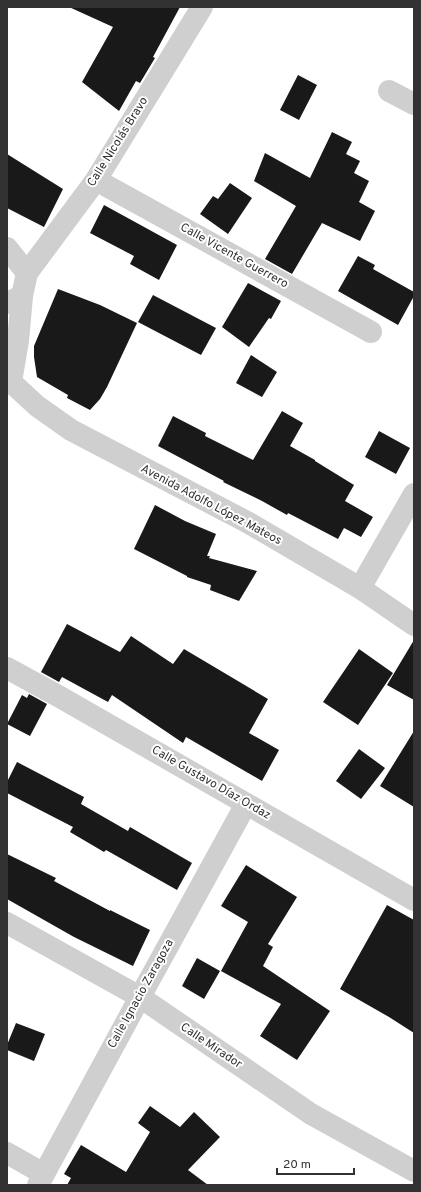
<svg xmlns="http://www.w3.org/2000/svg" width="421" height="1192" font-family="Overpass,sans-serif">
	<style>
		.building { fill: #191919 }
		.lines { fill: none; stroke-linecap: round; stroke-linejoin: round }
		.minor { stroke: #cfcfcf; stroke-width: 22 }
		.tertiary { stroke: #cfcfcf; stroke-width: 22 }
		.labels { text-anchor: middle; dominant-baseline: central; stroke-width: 4; stroke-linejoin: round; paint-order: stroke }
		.street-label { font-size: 12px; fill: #323232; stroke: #fff }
	</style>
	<rect width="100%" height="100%" fill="#fff"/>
	<path class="building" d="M69 7H180L153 57 155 58 140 83 136 81 119 111 82 82 113 27Z
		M298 75 317 85 299 120 280 110Z
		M332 132 352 142 346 154 360 161 354 173 369 181 359 202 375 211 360 241 322 223 292 274 265 259 296 206 254 181 265 153 310 178Z
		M7 154 63 189 44 227 7 208Z
		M230 183 252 198 228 234 200 214 213 196 218 199Z
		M104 205 177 245 159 280 130 264 134 256 90 233Z
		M358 256 375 265 373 269 414 292V296L398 325 338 291Z
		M248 283 281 301 271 319 269 318 249 347 222 327Z
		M58 289 100 305 137 323 107 387 100 399 90 410 67 398 68 395 37 377 34 357V346Z
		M153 295 216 328 201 355 138 322Z
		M251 355 277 372 262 397 236 383Z
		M282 411 303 423 290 446 315 460V461L354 485 345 501 373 517 361 537 344 528 338 539 288 513 287 515 262 501 223 482 224 481 158 446 173 416 206 433 205 436 253 460Z
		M379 431 410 448 396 474 365 457Z
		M155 505 185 521 216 534 207 556H210L209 558 257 571 239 601 210 590 211 585 187 577V576L134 549Z
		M67 624 120 652 131 636 173 664 184 649 268 699 249 733 279 750 262 781 186 737 183 743 112 695 108 702 62 677 59 682 41 672Z
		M414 640V700L387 685Z
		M359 649 393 673 358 725 323 702Z
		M29 694 47 704 30 736 7 724 22 695 27 698Z
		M414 731V807L380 786Z
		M359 749 385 768 361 799 336 781Z
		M17 762 84 797 81 804 128 831 130 827 192 863 177 890 106 850 104 852 70 832 73 827 7 793V782Z
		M7 854 56 878 54 881 110 911V910L150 930 133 966 74 937 7 899Z
		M246 865 297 897 268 944 273 947 263 966 330 1011 297 1060 260 1036 281 1004 221 971 248 922 221 906Z
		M387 905 414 920V1033L389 1017 340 989Z
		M197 958 220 971 204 999 182 986Z
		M16 1023 45 1034 34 1061 7 1050V1045Z
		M150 1106 180 1127 194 1112 220 1137 188 1170 208 1185H67L71 1178 64 1174 81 1145 126 1172 150 1132 138 1123Z"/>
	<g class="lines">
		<path class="minor" d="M389 91 414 104
			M96 180 371 332
			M27 273 96 180 202 7
			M7 303 22 296
			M360 588 414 494
			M7 668 60 697 414 900
			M7 923 140 997 311 1114 414 1171
			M7 1153 44 1174
			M38 1185 140 997 246 804"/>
		<path class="tertiary" d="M7 248 27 273 22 296 18 341 11 382 37 406 71 430 247 522 360 588 414 625"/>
	</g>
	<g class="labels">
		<g class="street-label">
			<text transform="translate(118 142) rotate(-58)">Calle Nicolás Bravo</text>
			<text transform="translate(234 256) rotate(29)">Calle Vicente Guerrero</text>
			<text transform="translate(211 505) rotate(28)">Avenida Adolfo López Mateos</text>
			<text transform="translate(211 783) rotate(30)">Calle Gustavo Díaz Ordaz</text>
			<text transform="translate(141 994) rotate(-61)">Calle Ignacio Zaragoza</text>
			<text transform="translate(211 1046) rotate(34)">Calle Mirador</text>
		</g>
	</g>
	<rect width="421" height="1192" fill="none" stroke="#323232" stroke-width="16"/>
	<path d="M277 1168v6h77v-6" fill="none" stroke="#323232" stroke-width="2"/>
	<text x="283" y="1168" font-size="12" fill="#323232" stroke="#ffffff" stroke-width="3" paint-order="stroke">20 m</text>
</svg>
